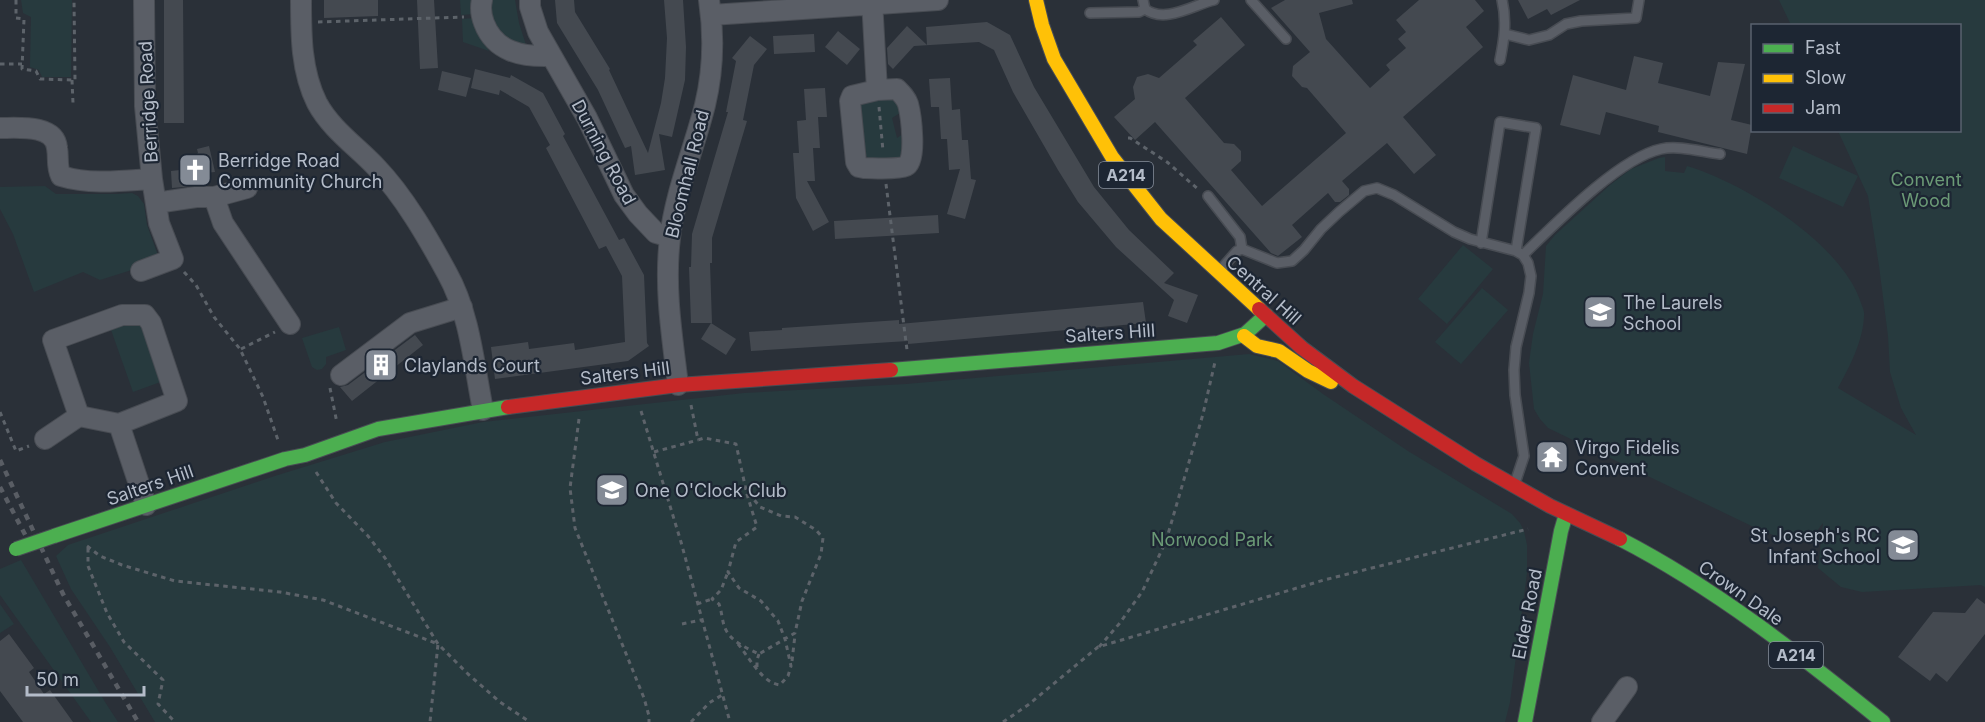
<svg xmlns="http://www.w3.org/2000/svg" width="1985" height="722" font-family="Inter,sans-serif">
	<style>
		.green { fill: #273a3e }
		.building { fill: #444950 }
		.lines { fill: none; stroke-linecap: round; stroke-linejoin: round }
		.lane-casing { stroke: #484c53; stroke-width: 12 }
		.street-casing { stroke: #484c53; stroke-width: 22 }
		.fast-casing { stroke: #484c53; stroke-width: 16 }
		.slow-casing { stroke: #484c53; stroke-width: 16 }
		.jam-casing { stroke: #484c53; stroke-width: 16 }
		.path { stroke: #5d636a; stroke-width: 3; stroke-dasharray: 4.5 4.5; stroke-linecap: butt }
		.lane { stroke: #5a5e66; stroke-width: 9 }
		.street { stroke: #5a5e66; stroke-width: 20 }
		.fast { stroke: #4caf50; stroke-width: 14 }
		.slow { stroke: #ffc107; stroke-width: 14 }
		.jam { stroke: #c62828; stroke-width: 14 }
		.rail { stroke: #595d64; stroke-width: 4.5; stroke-dasharray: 6 6; stroke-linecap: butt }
		.fast-bridge-casing { stroke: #484c53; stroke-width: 16; stroke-linecap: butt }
		.fast-bridge { stroke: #4caf50; stroke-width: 14 }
		.labels { text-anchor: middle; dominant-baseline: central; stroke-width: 4.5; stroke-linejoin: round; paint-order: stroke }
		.shield { fill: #1d2633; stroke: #878f9c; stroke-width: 1.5 }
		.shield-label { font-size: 16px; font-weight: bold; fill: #b4bcc9 }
		.street-label { font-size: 18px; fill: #b4bcc9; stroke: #1d2633 }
		.poi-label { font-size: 18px; fill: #b4bcc9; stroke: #1d2633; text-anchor: start }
		.park-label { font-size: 18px; fill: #6b9a76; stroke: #1d2633 }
	</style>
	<rect width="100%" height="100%" fill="#2a3038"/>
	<path class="green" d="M21 0H72L71 77H42L39 70 30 67 31 17 23 13Z
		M460 0H473V14L461 15Z
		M491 0H515L519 23 526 45H510L489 18Z
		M1779 0H1985V587L1981 585 1862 592 1841 587 1818 568 1823 523C1820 526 1817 532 1814 535 1799 548 1778 536 1762 531L1548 428 1540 419 1534 409 1529 363 1533 334 1543 294 1546 246 1555 235 1610 185 1631 169 1659 158 1665 157V171L1684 173 1687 166C1744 183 1842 243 1861 303 1862 307 1865 311 1864 316 1863 341 1850 366 1838 388L1916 435 1901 408 1890 372 1888 336 1879 266 1868 196 1838 131 1960 130V26L1791 25Z
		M473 18 475 28 489 51 463 42 462 19Z
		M886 96C895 98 899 103 903 111L892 118 897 138 906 132 908 157C899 158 888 161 879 161 853 161 859 121 858 104Z
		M1793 146 1858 176 1843 207 1779 178Z
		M45 186 56 194H117L132 193 138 196 144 204 147 225 160 261 100 280 83 272 34 292 13 234 0 209V187Z
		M1463 245 1493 269 1447 324 1418 299Z
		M1482 288 1508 310 1461 364 1435 342Z
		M133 322 142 327 166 380 133 392 110 327Z
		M339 327 346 350 326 357V364L322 369 317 370 312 367 302 338Z
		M1249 354 1278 361 1323 394 1408 451 1512 514 1520 523 1524 531 1527 545V573L1510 702 1505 722H155L110 647 71 589 56 556 68 545 278 475 385 442 483 422 744 393 906 384Z
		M21 560 105 702 118 722H91L0 595V569Z
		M0 604 14 624 0 633Z"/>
	<path class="building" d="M164 0H183L184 123H164Z
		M324 0H378V16L324 18Z
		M417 0H434L438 68 420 69Z
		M555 0H574L575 12 610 69 609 70 648 153 661 103 665 78 667 38 664 0H683L686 47 685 80 672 137 659 134 665 170 635 175 631 146 625 148 598 90 557 23Z
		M1285 0H1352L1353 4 1319 13 1326 39 1370 88 1390 70 1386 65 1406 48 1398 39 1406 32 1396 20 1419 0H1475L1484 11 1466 27 1483 47 1403 117 1436 155 1414 174 1387 143 1342 181 1349 189V195L1340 202H1335L1328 193 1292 225 1302 237 1278 256 1271 253 1155 122 1135 140 1114 117 1135 99 1133 87 1137 77 1148 74 1159 78 1197 45 1193 41 1221 17 1245 45 1185 98 1224 143 1234 144 1241 151V161L1231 170 1262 206 1346 133 1307 88 1302 87 1292 76 1293 66 1310 52 1271 8Z
		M1518 0H1580L1551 15 1547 9 1528 19Z
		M987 22 1010 35 1034 87 1094 187 1129 230 1174 273 1164 283 1198 295 1187 323 1168 316 1174 300 1116 247 1078 202 1058 170 1013 92 994 50 979 42 914 46 893 69 888 64 887 48 907 26 927 45 926 27Z
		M838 31 860 49 847 65 825 47Z
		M814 34 815 52 774 54 773 36Z
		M750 36 767 49 754 65 743 120 747 121 712 238V263H710L712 323H691L689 267H691L692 234 728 112H726L736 61 732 58Z
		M1634 56 1663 63 1658 83 1710 96 1718 62 1745 64 1731 120 1752 125 1747 154 1658 132 1659 126 1606 112 1600 135 1560 125 1573 75 1626 90Z
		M475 69 510 78 511 75 543 93 565 134 563 136 619 240 624 238 644 275 647 343 649 346 628 361 495 379 491 347 528 342 529 349 574 343 575 350 625 342 622 276 606 246 599 249 546 148 550 145 529 107 500 90 499 95 471 88Z
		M442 71 471 78 466 97 438 90Z
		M950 78 952 110 960 109 962 140H968L971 179 976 180 965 219 947 214 960 169 949 170 947 139H941L939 107H931L929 79Z
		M825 88 827 117H818L820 148H813L815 181H807L829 222 813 231 796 198 793 153H799L797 121 806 120 804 89Z
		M209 146 215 172 204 173 206 185 172 188 171 171 180 170 198 153 197 149Z
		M938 215 939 233 835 239 834 221Z
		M1143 302 1146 323 908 344V341L751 351 749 332 782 330V328L899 320V324Z
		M711 323 736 339 726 355 701 339Z
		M415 335 423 345 352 401 340 387 348 385Z
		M1977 598 1985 604V634L1947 682 1936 673 1930 681 1898 657 1933 612 1965 613Z
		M9 634 34 668 29 672 44 694 50 690 73 722H23L0 691V641Z"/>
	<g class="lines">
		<defs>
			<path id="lane" d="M1143 0 1145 9C1165 24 1193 5 1214 0
				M1251 0 1286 39
				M1090 13 1139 12 1145 9
				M1505 34 1529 40 1549 35 1566 24 1581 21 1636 18 1639 0
				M1500 60C1504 40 1507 21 1502 0
				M1208 196 1240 237 1242 249
				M1481 243 1500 122 1536 128 1516 251
				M1523 255C1554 225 1619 158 1661 149 1679 145 1702 152 1720 154
				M1222 268 1237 251 1242 249 1277 263 1292 261 1304 250 1321 229 1339 212 1364 191 1377 188 1394 195 1454 232 1470 239 1516 251 1523 255 1528 263 1531 276 1529 293 1516 347 1514 370 1515 395 1524 456 1515 483"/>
			<path id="street" d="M301 0C301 35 301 71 317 103 331 129 356 146 376 167 404 196 428 238 447 273 470 314 474 365 483 410
				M482 0C480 8 481 15 484 23 495 52 522 57 550 56
				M530 0V7L538 32 587 118 624 195 638 214 656 233 670 237
				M872 0 877 90 897 89C902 94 906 98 908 104 911 115 917 161 906 166 897 170 874 168 864 168L859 167 856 162 850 101 852 96 877 90
				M711 15 938 0
				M0 128C17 128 55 124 57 148 59 158 56 166 61 176 90 185 122 181 152 179
				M214 197 247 188
				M156 203 196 197H214L223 223 290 324
				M141 271 173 259 159 223 152 179 145 106 144 0
				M122 315H145L151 323 177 401 119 424 79 416 53 340Z
				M341 375 410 323 462 307
				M678 385C672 336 664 287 670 238 675 193 694 149 705 105 713 72 714 34 709 0
				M119 424 146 505
				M45 439 79 416
				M1602 722 1627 687"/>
			<path id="fast" d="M891 370 1218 343 1245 334 1266 315
				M54 536 285 459 305 455 378 429 508 407
				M1620 539C1715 588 1800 655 1883 722
				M1525 722 1561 531 1566 514"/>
			<path id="slow" d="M1036 0 1042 25 1054 59 1112 157 1161 219 1259 309
				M1244 336 1257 346 1279 351 1308 371 1331 382"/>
			<path id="jam" d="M1259 309 1302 348 1353 386 1476 464 1550 506 1620 539
				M508 407 678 385 891 370"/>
		</defs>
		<use href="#lane" class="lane-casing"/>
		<use href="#street" class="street-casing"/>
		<use href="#fast" class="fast-casing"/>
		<use href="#slow" class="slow-casing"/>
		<use href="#jam" class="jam-casing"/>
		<path class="path" d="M16 0V18L24 19 22 69 36 71 40 79 75 80 74 0
			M318 22 464 17
			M0 64H22
			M72 80 73 103
			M879 107 883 151
			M1128 138H1130L1167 162 1199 190
			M886 184 907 350
			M184 272 196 285 214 317 240 349 263 397 278 440
			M241 349 275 332
			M330 388 337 423
			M691 405 698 440 704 438 736 444 746 490 760 507 781 516 795 517 816 530 823 538 821 554 802 601 795 633 759 654C747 648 731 642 725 628 722 621 722 612 719 604L712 599 721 590 728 572
			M641 411 681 542 730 722
			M0 412 16 451 29 446
			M579 419 570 488 575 528 644 698 649 716V722
			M654 452 698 440
			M316 472 336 503 368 536 385 558 438 644 468 674 500 702 530 722
			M87 546 100 556 122 565 175 581 280 592 323 600 438 644 430 722
			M88 548V566L107 613 124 642 163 680 158 704 175 722
			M697 604 712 599
			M682 624 701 620
			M738 644C749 657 762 683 780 685L788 676 791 666 785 639 778 621 761 601 739 588 728 572 736 542 757 527 746 491
			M1099 647 1119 624 1142 592 1166 541 1203 414 1215 362
			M792 661 795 635
			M757 667V660L759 654
			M691 722 709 703 722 695
			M1003 722 1028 705 1098 647 1324 580 1528 529"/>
		<use href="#lane" class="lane"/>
		<use href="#street" class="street"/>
		<use href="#fast" class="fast"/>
		<use href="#slow" class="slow"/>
		<use href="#jam" class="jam"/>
		<path class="rail" d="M0 460 63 594 138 722
			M0 487 30 544"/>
		<defs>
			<path id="fast-bridge" d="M16 549 54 536"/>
		</defs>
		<use href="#fast-bridge" class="fast-bridge-casing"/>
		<use href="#fast-bridge" class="fast-bridge"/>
	</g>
	<defs>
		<symbol id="church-square" viewBox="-11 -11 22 22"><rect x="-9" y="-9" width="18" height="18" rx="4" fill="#848b96" stroke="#1d2633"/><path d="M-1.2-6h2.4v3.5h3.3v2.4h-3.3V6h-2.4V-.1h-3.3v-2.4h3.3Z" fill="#fff"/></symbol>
		<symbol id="school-square" viewBox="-11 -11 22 22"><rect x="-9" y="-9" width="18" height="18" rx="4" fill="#848b96" stroke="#1d2633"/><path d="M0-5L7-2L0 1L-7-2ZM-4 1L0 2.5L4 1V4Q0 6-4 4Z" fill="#fff"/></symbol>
		<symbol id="building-square" viewBox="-11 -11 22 22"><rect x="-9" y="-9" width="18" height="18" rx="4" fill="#848b96" stroke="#1d2633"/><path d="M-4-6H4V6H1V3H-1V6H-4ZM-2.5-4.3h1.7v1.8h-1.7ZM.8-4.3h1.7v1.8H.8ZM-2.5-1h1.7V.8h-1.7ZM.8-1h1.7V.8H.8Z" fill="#fff"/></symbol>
		<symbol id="temple-square" viewBox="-11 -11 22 22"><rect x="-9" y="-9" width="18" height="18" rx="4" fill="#848b96" stroke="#1d2633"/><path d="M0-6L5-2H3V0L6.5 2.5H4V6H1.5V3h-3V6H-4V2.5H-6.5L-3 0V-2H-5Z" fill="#fff"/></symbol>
	</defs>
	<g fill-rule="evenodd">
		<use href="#church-square" x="176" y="151" width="38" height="38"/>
		<use href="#school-square" x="1581" y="293" width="38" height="38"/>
		<use href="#building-square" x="362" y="346" width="38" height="38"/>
		<use href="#temple-square" x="1533" y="438" width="38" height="38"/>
		<use href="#school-square" x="593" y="471" width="38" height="38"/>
		<use href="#school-square" x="1884" y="526" width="38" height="38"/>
	</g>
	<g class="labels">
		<g class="shield">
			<rect x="1099" y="162" width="54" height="26" rx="4.5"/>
			<rect x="1769" y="642" width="54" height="26" rx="4.5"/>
		</g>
		<g class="shield-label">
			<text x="1126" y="175">A214</text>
			<text x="1796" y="655">A214</text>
		</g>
		<g class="street-label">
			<text transform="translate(148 102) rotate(-93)">Berridge Road</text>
			<text transform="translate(604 152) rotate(62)">Durning Road</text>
			<text transform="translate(687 174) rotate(-76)">Bloomhall Road</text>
			<text transform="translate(1264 290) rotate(42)">Central Hill</text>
			<text transform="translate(1110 333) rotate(-4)">Salters Hill</text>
			<text transform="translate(625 373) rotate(-7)">Salters Hill</text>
			<text transform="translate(150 485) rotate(-19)">Salters Hill</text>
			<text transform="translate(1741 593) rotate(35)">Crown Dale</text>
			<text transform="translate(1527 614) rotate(-79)">Elder Road</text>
		</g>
		<g class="poi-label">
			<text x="218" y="160">Berridge Road<tspan x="218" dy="21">Community Church</tspan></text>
			<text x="1623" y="302">The Laurels<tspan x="1623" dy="21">School</tspan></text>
			<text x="404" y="365">Claylands Court</text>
			<text x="1575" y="447">Virgo Fidelis<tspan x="1575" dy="21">Convent</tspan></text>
			<text x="635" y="490">One O'Clock Club</text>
			<text x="1880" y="535" text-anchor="end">St Joseph's RC<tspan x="1880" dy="21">Infant School</tspan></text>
		</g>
		<g class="park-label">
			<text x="1926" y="179">Convent<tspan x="1926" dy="21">Wood</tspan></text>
			<text x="1212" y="539">Norwood Park</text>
		</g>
	</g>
	<rect x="1751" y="24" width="210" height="108" fill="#1d2633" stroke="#59626f" stroke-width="1.5"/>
	<rect x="1763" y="44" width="30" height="9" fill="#4caf50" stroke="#59626f" stroke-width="1.5"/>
	<text x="1805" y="54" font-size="18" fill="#b4bcc9">Fast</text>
	<rect x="1763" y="74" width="30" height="9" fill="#ffc107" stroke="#59626f" stroke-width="1.5"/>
	<text x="1805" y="84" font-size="18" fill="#b4bcc9">Slow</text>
	<rect x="1763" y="104" width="30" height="9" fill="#c62828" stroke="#59626f" stroke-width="1.5"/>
	<text x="1805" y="114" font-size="18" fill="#b4bcc9">Jam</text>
	<path d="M27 686v9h117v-9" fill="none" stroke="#b4bcc9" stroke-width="3"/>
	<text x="36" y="686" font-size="18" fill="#b4bcc9" stroke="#1d2633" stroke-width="4.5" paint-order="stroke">50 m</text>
</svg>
